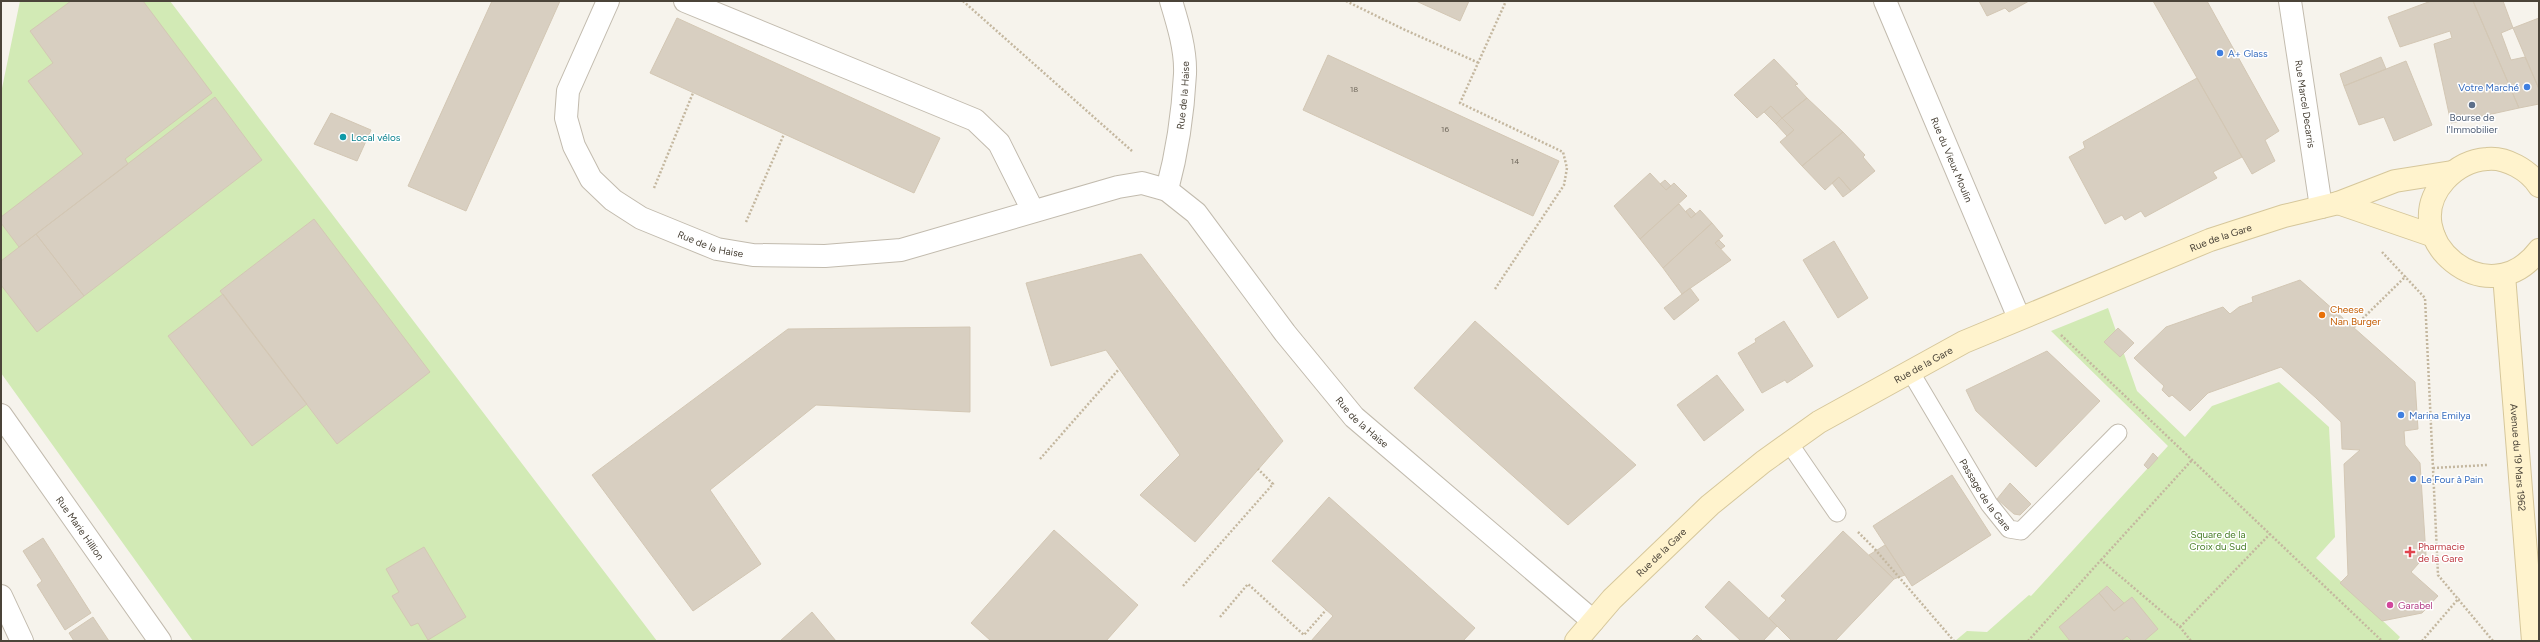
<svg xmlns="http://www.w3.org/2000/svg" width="2540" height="642" font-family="Figtree,sans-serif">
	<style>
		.green { fill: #d2eab5 }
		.building { fill: #d8cfc1; stroke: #d3c7b4 }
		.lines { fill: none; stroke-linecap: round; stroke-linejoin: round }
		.lane-casing { stroke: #c2bbae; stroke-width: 19 }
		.street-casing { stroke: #c2bbae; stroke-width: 24 }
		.secondary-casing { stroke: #d6c79b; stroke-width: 24 }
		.path { stroke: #c4b79f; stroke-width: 2.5; stroke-dasharray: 2 2; stroke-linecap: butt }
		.lane { stroke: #fff; stroke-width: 17 }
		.street { stroke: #fff; stroke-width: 22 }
		.secondary { stroke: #fff3cd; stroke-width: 22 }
		.shop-dot { fill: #3f7fe0; stroke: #fff; stroke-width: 1.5 }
		.service-dot { fill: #5c6f8a; stroke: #fff; stroke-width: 1.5 }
		.culture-dot { fill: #0f9aa8; stroke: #fff; stroke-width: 1.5 }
		.food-dot { fill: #e8710a; stroke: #fff; stroke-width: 1.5 }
		.health-dot { fill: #e0444e; stroke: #fff; stroke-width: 1.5 }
		.hotel-dot { fill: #d1479c; stroke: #fff; stroke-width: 1.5 }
		.labels { text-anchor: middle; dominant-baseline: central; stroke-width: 3; stroke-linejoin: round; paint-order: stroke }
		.number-label { font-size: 8px; fill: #6e675b }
		.shop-label { font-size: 10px; fill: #366cbe; stroke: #fff; text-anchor: start }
		.street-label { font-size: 10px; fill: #4b4439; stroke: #fff }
		.service-label { font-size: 10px; fill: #4e5e75; stroke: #fff }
		.culture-label { font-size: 10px; fill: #0d838f; stroke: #fff; text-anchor: start }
		.food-label { font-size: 10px; fill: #c56008; stroke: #fff; text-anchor: start }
		.park-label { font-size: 10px; fill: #4a7f2a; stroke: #fff }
		.health-label { font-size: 10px; fill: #be3a42; stroke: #fff; text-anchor: start }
		.hotel-label { font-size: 10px; fill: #b23c85; stroke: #fff; text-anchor: start }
	</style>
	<rect width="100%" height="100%" fill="#f6f3ec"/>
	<path class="green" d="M20 1H170L657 641H193L1 373V93Z
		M2108 308 2137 391 2185 437 2212 406 2279 382 2329 427 2335 537 2316 558 2400 637 2397 641H1955L1967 631 1987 632 2029 595 2031 596 2168 446 2051 331Z"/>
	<path class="building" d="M71 1H143L212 93 125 159 128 164 19 247 1 223V217L83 154 28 81 53 63 30 31Z
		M492 1H560L466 211 408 186Z
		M1416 1H1469L1460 21Z
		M2029 1 2009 12 2005 8 1987 16 1979 1Z
		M2153 1H2207L2279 131 2265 140 2275 161 2252 174Z
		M2431 1H2473L2519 108 2451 123 2434 44 2452 38 2450 31 2400 47 2388 17Z
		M2473 1H2503L2513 28 2501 33 2511 60 2525 57 2539 89V104L2519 108Z
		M677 18 940 138 914 193 650 73Z
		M2539 18V89L2513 28Z
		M1328 55 1559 161 1533 216 1303 110Z
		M2381 57 2386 69 2344 86 2340 74Z
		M1774 59 1798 84 1795 85 1807 98 1782 118 1771 106 1757 118 1734 95Z
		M2406 61 2432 125 2394 141 2384 117 2359 125 2344 86Z
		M2197 78 2242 157 2213 172 2217 178 2145 217 2141 211 2125 220 2122 215 2105 224 2069 157 2085 148 2083 142Z
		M215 97 262 160 84 296 36 234Z
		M1807 98 1843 132 1802 166 1780 142 1794 130 1782 118Z
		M1771 106 1782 118 1776 124 1764 112Z
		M331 113 371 130 357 161 314 144Z
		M1782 118 1794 130 1787 136 1776 124Z
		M1843 132 1865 155 1863 157 1875 171 1851 191 1839 177 1825 190 1802 166Z
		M1650 173 1666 190 1674 183 1687 196 1640 239 1614 206Z
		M1839 177 1851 191 1843 197 1832 183Z
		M1665 180 1671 186 1666 190 1660 184Z
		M1679 204 1691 218 1700 210 1712 223 1663 268 1640 239Z
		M1690 208 1696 214 1691 218 1686 211Z
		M314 219 430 372 337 444 220 291Z
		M1712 223 1723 236 1715 243 1731 260 1682 294 1663 268Z
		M36 234 84 296 37 332 1 285V261Z
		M1719 240 1725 246 1721 249 1715 243Z
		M1834 241 1868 298 1838 318 1803 260Z
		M1141 254 1283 441 1195 542 1140 495 1180 455 1106 350 1051 366 1026 283Z
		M2300 280 2415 382 2418 429 2404 431 2405 445 2420 463 2426 555 2411 572 2438 596 2422 613 2382 621 2340 583 2348 575 2344 464 2360 450 2342 449 2341 422 2316 398 2281 367 2208 393 2190 411 2172 395 2169 397 2162 390 2164 386 2134 358 2166 327 2223 307 2230 314 2239 307 2253 302 2252 297Z
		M1690 288 1699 300 1674 320 1664 308Z
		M223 294 307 404 252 446 168 336Z
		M1475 321 1636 465 1568 525 1414 388Z
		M1784 321 1813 366 1787 383 1785 380 1762 393 1738 353 1756 342 1755 339Z
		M970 327V412L816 405 710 490 761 564 693 611 592 475 788 329Z
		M2118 328 2134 343 2120 357 2104 342Z
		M2047 351 2100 401 2036 467 1976 411 1966 390Z
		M1717 375 1744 410 1704 441 1677 405Z
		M2153 453 2158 458 2148 469 2144 465Z
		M1952 475 1991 535 1912 586 1873 526Z
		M2010 483 2031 504 2020 515 2014 514 1997 499Z
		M1329 497 1475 628 1463 641H1311L1333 616 1272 561Z
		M1054 530 1138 605 1106 641H991L971 623Z
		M1843 531 1894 579 1835 641H1792L1769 618 1786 600 1781 596Z
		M43 538 91 613 65 630 37 585 42 581 23 551Z
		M1885 545 1905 575 1894 579 1869 555Z
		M424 547 466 617 428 640 418 623 411 626 392 596 399 592 386 569Z
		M1729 581 1777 626 1763 641H1741L1705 607Z
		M2107 586 2124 603 2114 611 2099 593Z
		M2099 593 2114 611 2132 597 2158 629 2144 641H2132L2127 636 2121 641H2070L2059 627Z
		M812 612 836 641H780Z
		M93 617 109 641H74L69 633Z
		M1697 635 1703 641H1691Z"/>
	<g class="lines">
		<defs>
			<g id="lane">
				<path id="s1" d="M1910 371 1989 504 2009 529 2021 531 2118 433"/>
				<path d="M1789 443 1837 513"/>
			</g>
			<g id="street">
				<path id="s2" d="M608 1 568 91 566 118 574 146 591 179 613 200 641 218 717 249 753 255 825 256 901 250 1118 187 1142 183 1167 190 1196 213 1285 333 1354 417 1593 621"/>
				<path d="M685 1 975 120 999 143 1033 211"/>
				<path id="s3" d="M1885 1 2019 318"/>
				<path id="s4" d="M2290 1 2321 207"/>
				<path id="s5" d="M1167 190C1177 153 1183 112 1185 74 1186 50 1178 24 1171 1"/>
				<path id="s6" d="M1 415 160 641"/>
				<path d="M1 596 22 641"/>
			</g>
			<g id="secondary">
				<path d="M2539 186C2529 170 2506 157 2487 159 2471 160 2456 168 2445 180 2393 237 2488 318 2539 250"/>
				<path d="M2338 203 2434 236"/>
				<path id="s7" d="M2504 275 2533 641"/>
				<path id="s8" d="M1576 641 1612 599 1710 505 1763 462 1819 422 1964 342 2210 240 2284 216 2338 203 2395 181 2452 172"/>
			</g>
		</defs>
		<use href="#lane" class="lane-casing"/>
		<use href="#street" class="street-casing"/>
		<use href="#secondary" class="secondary-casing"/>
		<path class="path" d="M963 1 1132 151
			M1346 1 1403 29 1479 63
			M654 188 693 93
			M746 222 784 134
			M2382 252 2425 298 2438 575 2493 641
			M1495 289 1564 185 1567 168 1563 152 1460 103 1506 1
			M2354 327 2406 276
			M2061 335 2382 641
			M1040 459 1119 369
			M2433 468 2487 465
			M1858 532 1873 547 1954 641
			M2101 560 2192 460
			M1183 586 1273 484 1258 469
			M1220 617 1248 584 1304 635 1326 610
			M2180 627 2270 534
			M2028 641 2101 560 2180 627 2191 641
			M2422 641 2459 598"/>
		<use href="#lane" class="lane"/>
		<use href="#street" class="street"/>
		<use href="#secondary" class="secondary"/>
	</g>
	<g class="shop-dot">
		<circle cx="2220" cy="53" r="4"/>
		<circle cx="2527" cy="87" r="4"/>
		<circle cx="2401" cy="415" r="4"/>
		<circle cx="2413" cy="479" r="4"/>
	</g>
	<circle class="service-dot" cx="2472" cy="105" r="4"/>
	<circle class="culture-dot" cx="343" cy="137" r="4"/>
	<circle class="food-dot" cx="2322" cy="315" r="4"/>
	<path class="health-dot" d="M2408 546h4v4h4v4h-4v4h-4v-4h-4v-4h4z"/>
	<circle class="hotel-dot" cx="2390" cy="605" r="4"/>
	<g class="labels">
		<g class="number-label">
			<text x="1354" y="89">18</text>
			<text x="1445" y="129">16</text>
			<text x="1515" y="161">14</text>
		</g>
		<g class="shop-label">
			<text x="2228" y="53">A+ Glass</text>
			<text x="2519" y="87" text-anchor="end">Votre Marché</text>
			<text x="2409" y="415">Marina Emilya</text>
			<text x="2421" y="479">Le Four à Pain</text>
		</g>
		<g class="street-label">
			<text stroke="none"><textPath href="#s5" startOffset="96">Rue de la Haise</textPath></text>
			<text stroke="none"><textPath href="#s4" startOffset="104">Rue Marcel Decarris</textPath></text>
			<text stroke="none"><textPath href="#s3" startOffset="172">Rue du Vieux Moulin</textPath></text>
			<text stroke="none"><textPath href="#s8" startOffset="771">Rue de la Gare</textPath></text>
			<text stroke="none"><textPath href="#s2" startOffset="330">Rue de la Haise</textPath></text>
			<text stroke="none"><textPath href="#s8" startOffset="447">Rue de la Gare</textPath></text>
			<text stroke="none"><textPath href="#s2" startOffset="1103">Rue de la Haise</textPath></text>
			<text stroke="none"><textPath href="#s7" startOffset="183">Avenue du 19 Mars 1962</textPath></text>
			<text stroke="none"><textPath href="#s1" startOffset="145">Passage de la Gare</textPath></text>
			<text stroke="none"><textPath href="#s6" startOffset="138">Rue Marie Hillion</textPath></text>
			<text stroke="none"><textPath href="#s8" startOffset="123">Rue de la Gare</textPath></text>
		</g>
		<g class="service-label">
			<text x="2472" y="117">Bourse de<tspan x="2472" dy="12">l'Immobilier</tspan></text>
		</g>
		<g class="culture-label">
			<text x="351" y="137">Local vélos</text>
		</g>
		<g class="food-label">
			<text x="2330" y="309">Cheese<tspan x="2330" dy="12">Nan Burger</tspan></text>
		</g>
		<g class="park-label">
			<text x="2218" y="534">Square de la<tspan x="2218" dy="12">Croix du Sud</tspan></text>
		</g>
		<g class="health-label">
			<text x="2418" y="546">Pharmacie<tspan x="2418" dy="12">de la Gare</tspan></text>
		</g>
		<g class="hotel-label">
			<text x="2398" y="605">Garabel</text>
		</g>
	</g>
	<rect width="2540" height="642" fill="none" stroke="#4b4439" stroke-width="4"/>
</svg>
